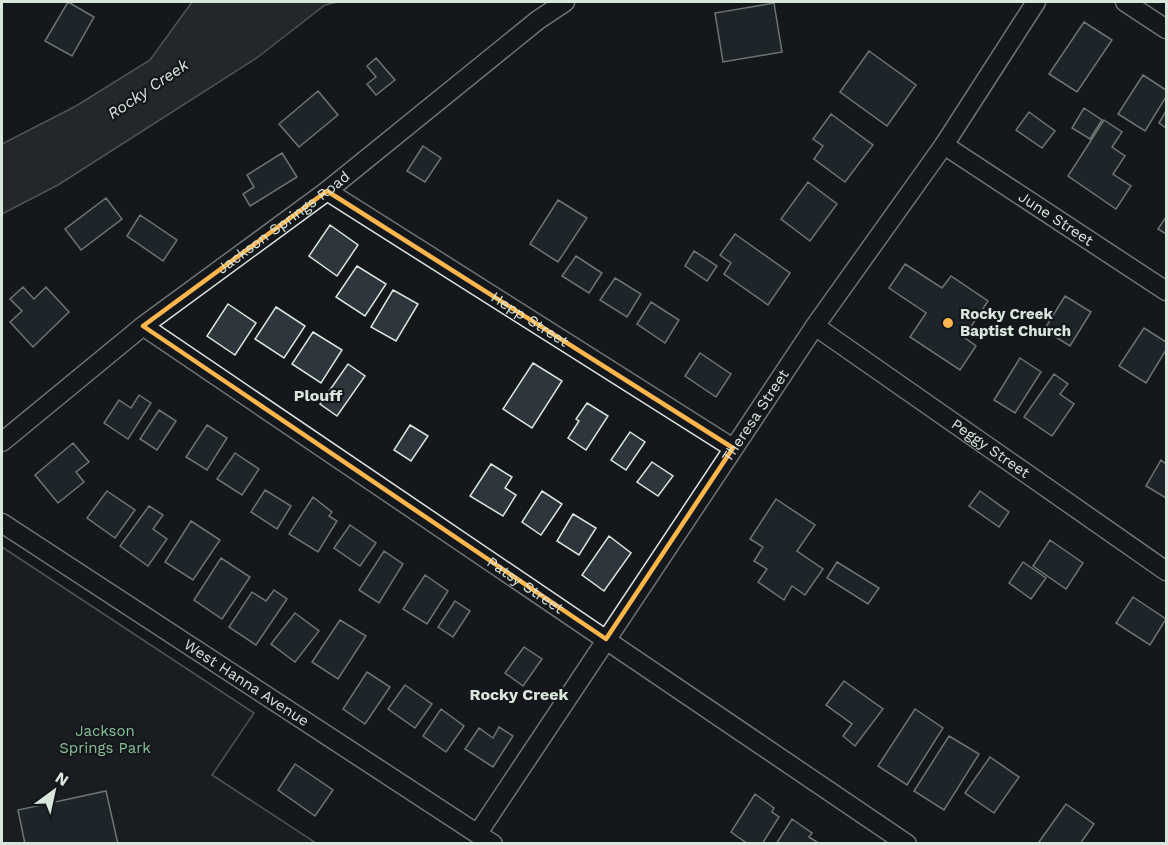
<svg xmlns="http://www.w3.org/2000/svg" width="1168" height="845" font-family="'Work Sans',sans-serif">
	<style>
		.green { fill: #202428; stroke: #939e99; stroke-width: 1.5 }
		.water { fill: #363b3e; stroke: #939e99; stroke-width: 1.5 }
		.building { fill: #2c363c; stroke: #d8e6dc; stroke-width: 1.5 }
		.lines { fill: none; stroke-linecap: round; stroke-linejoin: round }
		.minor-casing { stroke: #d8e6dc; stroke-width: 21 }
		.minor { stroke: #14181c; stroke-width: 18 }
		.marked { fill: none; stroke: #ffb74d; stroke-width: 4.5; stroke-linejoin: round }
		.poi-dot { fill: #ffb74d; stroke: #14181c; stroke-width: 2 }
		.labels { text-anchor: middle; dominant-baseline: central; stroke-width: 4.5; stroke-linejoin: round; paint-order: stroke }
		.street-label { font-size: 15px; fill: #d8e6dc; stroke: #14181c }
		.poi-label { font-size: 15px; font-weight: bold; fill: #d8e6dc; stroke: #14181c; text-anchor: start }
		.park-label { font-size: 15px; fill: #8ac095; stroke: #14181c }
		.water-label { font-size: 16px; font-style: italic; fill: #d8e6dc; stroke: #14181c }
		.neighbourhood-label { font-size: 16px; font-weight: bold; fill: #d8e6dc; stroke: #14181c }
	</style>
	<rect width="100%" height="100%" fill="#14181c"/>
	<path class="green" d="M2 547 254 713 212 775 316 843H2Z"/>
	<path class="water" d="M192 2H338L325 5 258 57 58 185 2 214V144L76 106 150 60Z"/>
	<path class="building" d="M68 2 94 17 72 56 45 41Z
		M774 3 782 52 723 62 715 13Z
		M1084 22 1112 40 1077 92 1049 74Z
		M869 51 916 85 887 126 840 92Z
		M376 58 395 80 376 95 367 84 376 77 367 66Z
		M1143 75 1166 90V97L1145 131 1118 114Z
		M318 91 338 115 299 147 279 124Z
		M1084 108 1102 120 1090 139 1072 128Z
		M1166 111V128L1159 123Z
		M1029 112 1055 131 1042 148 1016 130Z
		M831 114 873 145 845 182 814 159 823 146 813 139Z
		M1104 120 1122 132 1112 147 1125 156 1113 174 1131 186 1116 209 1068 176Z
		M423 146 441 158 425 182 407 171Z
		M282 153 297 177 250 206 243 194 254 187 247 175Z
		M808 182 837 204 810 241 781 219Z
		M106 198 122 219 81 250 65 229Z
		M558 200 587 218 558 262 530 244Z
		M140 215 177 240 163 261 127 236Z
		M1166 217V234L1158 229Z
		M330 225 358 245 337 276 309 256Z
		M735 234 790 273 768 305 724 274 731 263 720 255Z
		M694 251 717 266 707 281 685 266Z
		M576 256 602 273 589 293 562 276Z
		M905 264 942 288 951 276 988 301 964 337 976 346 960 370 910 337 926 313 889 288Z
		M357 266 386 284 365 316 336 297Z
		M615 278 641 294 627 317 600 300Z
		M23 287 34 299 46 287 69 312 33 347 10 322 22 311 10 299Z
		M393 290 418 304 396 341 371 327Z
		M1065 296 1091 312 1070 346 1044 330Z
		M651 302 679 320 665 343 637 324Z
		M228 304 256 323 235 355 207 336Z
		M276 307 305 326 284 358 255 339Z
		M1144 328 1166 342V350L1146 383 1119 366Z
		M313 332 342 350 321 383 292 364Z
		M700 353 731 374 716 397 685 376Z
		M1020 358 1041 372 1015 413 994 400Z
		M533 363 562 381 532 428 503 409Z
		M348 364 365 376 337 416 320 404Z
		M1054 374 1068 384 1060 394 1074 404 1052 436 1024 417Z
		M139 395 151 403 128 439 104 423 119 400 131 408Z
		M587 403 608 416 586 450 568 438 579 421 576 419Z
		M159 410 176 421 157 450 140 439Z
		M207 425 227 438 207 470 186 457Z
		M410 425 428 436 411 461 394 450Z
		M630 432 645 442 626 470 611 460Z
		M73 443 89 462 76 472 84 482 58 503 35 475Z
		M235 453 259 469 242 495 217 479Z
		M1161 460 1166 464V498L1146 486Z
		M652 462 673 476 658 496 637 482Z
		M491 464 512 477 505 488 516 495 503 516 470 496Z
		M265 490 291 506 277 529 251 512Z
		M107 491 135 510 115 538 87 518Z
		M542 491 562 504 541 535 522 522Z
		M980 491 1009 512 999 527 969 506Z
		M313 497 332 512 329 516 337 521 318 552 289 534Z
		M776 499 815 525 797 551 823 569 805 595 792 586 784 600 758 582 767 569 754 561 763 547 750 539Z
		M149 506 163 515 153 529 167 539 148 566 120 546Z
		M573 514 596 528 579 555 557 541Z
		M191 521 220 540 193 580 165 562Z
		M350 525 376 543 360 566 334 548Z
		M609 536 631 553 604 591 582 575Z
		M1050 540 1083 563 1066 589 1033 566Z
		M384 551 403 564 379 603 359 590Z
		M221 558 250 577 222 619 194 600Z
		M837 562 879 588 868 604 827 578Z
		M1023 562 1046 578 1031 599 1009 583Z
		M425 575 448 591 427 624 403 609Z
		M274 590 287 599 256 645 229 627 252 592 266 601Z
		M1133 597 1166 619 1150 645 1116 623Z
		M455 601 470 611 453 637 438 627Z
		M295 613 319 631 295 662 271 644Z
		M340 620 366 636 338 679 312 662Z
		M524 647 542 659 523 686 505 673Z
		M367 672 390 687 365 724 343 709Z
		M844 681 883 709 855 746 843 736 852 724 826 705Z
		M405 685 432 704 415 728 388 709Z
		M441 709 464 726 446 752 423 736Z
		M915 709 943 728 907 785 878 766Z
		M499 727 513 736 493 767 465 749 479 728 493 738Z
		M949 736 979 754 944 810 914 791Z
		M990 757 1019 777 994 813 965 793Z
		M295 764 333 790 315 816 278 790Z
		M106 791 118 844H25L18 810Z
		M755 794 774 808 772 812 779 817 762 844H748L731 832Z
		M1066 804 1094 824 1080 844H1041L1039 842Z
		M792 819 812 833 809 837 817 842 816 844H776Z"/>
	<g class="lines">
		<defs>
			<g id="minor">
				<path d="M1125 2 1166 29"/>
				<path id="s1" d="M944 145 1166 291"/>
				<path id="s2" d="M327 191 733 448"/>
				<path id="s3" d="M143 326 907 844"/>
				<path id="s4" d="M815 326 1166 571"/>
				<path id="s5" d="M2 442 143 326 327 191 538 20 565 2"/>
				<path id="s6" d="M2 523 493 844"/>
				<path id="s7" d="M478 833 815 326 944 145 1036 2"/>
			</g>
		</defs>
		<use href="#minor" class="minor-casing"/>
		<use href="#minor" class="minor"/>
	</g>
	<path d="M0 0H1168V845H0ZM327 191 733 448 606 639 143 326Z" fill="#14181c" fill-opacity=".55" fill-rule="evenodd"/>
	<path class="marked" d="M327 191 733 448 606 639 143 326Z"/>
	<circle class="poi-dot" cx="948" cy="323" r="6"/>
	<g class="labels">
		<g class="street-label">
			<text stroke="none"><textPath href="#s1" startOffset="134">June Street</textPath></text>
			<text stroke="none"><textPath href="#s5" startOffset="357">Jackson Springs Road</textPath></text>
			<text stroke="none"><textPath href="#s2" startOffset="240">Hepp Street</textPath></text>
			<text stroke="none"><textPath href="#s7" startOffset="501">Theresa Street</textPath></text>
			<text stroke="none"><textPath href="#s4" startOffset="214">Peggy Street</textPath></text>
			<text stroke="none"><textPath href="#s3" startOffset="462">Patsy Street</textPath></text>
			<text stroke="none"><textPath href="#s6" startOffset="292">West Hanna Avenue</textPath></text>
		</g>
		<g class="poi-label">
			<text x="960" y="314">Rocky Creek<tspan x="960" dy="17">Baptist Church</tspan></text>
		</g>
		<g class="park-label">
			<text x="105" y="731">Jackson<tspan x="105" dy="17">Springs Park</tspan></text>
		</g>
		<g class="water-label">
			<text transform="translate(148 89) rotate(-34)">Rocky Creek</text>
		</g>
		<g class="neighbourhood-label">
			<text x="318" y="395">Plouff</text>
			<text x="519" y="694">Rocky Creek</text>
		</g>
	</g>
	<rect width="1168" height="845" fill="none" stroke="#d8e6dc" stroke-width="6"/>
	<g transform="translate(54 791) rotate(33)" stroke="#14181c" stroke-width="4.5" paint-order="stroke">
	<path d="M0-4.5L10 22L0 15L-10 22Z" fill="#d8e6dc"/>
	<text y="-9" font-size="16" font-weight="bold" text-anchor="middle" fill="#d8e6dc">N</text>
	</g>
</svg>
